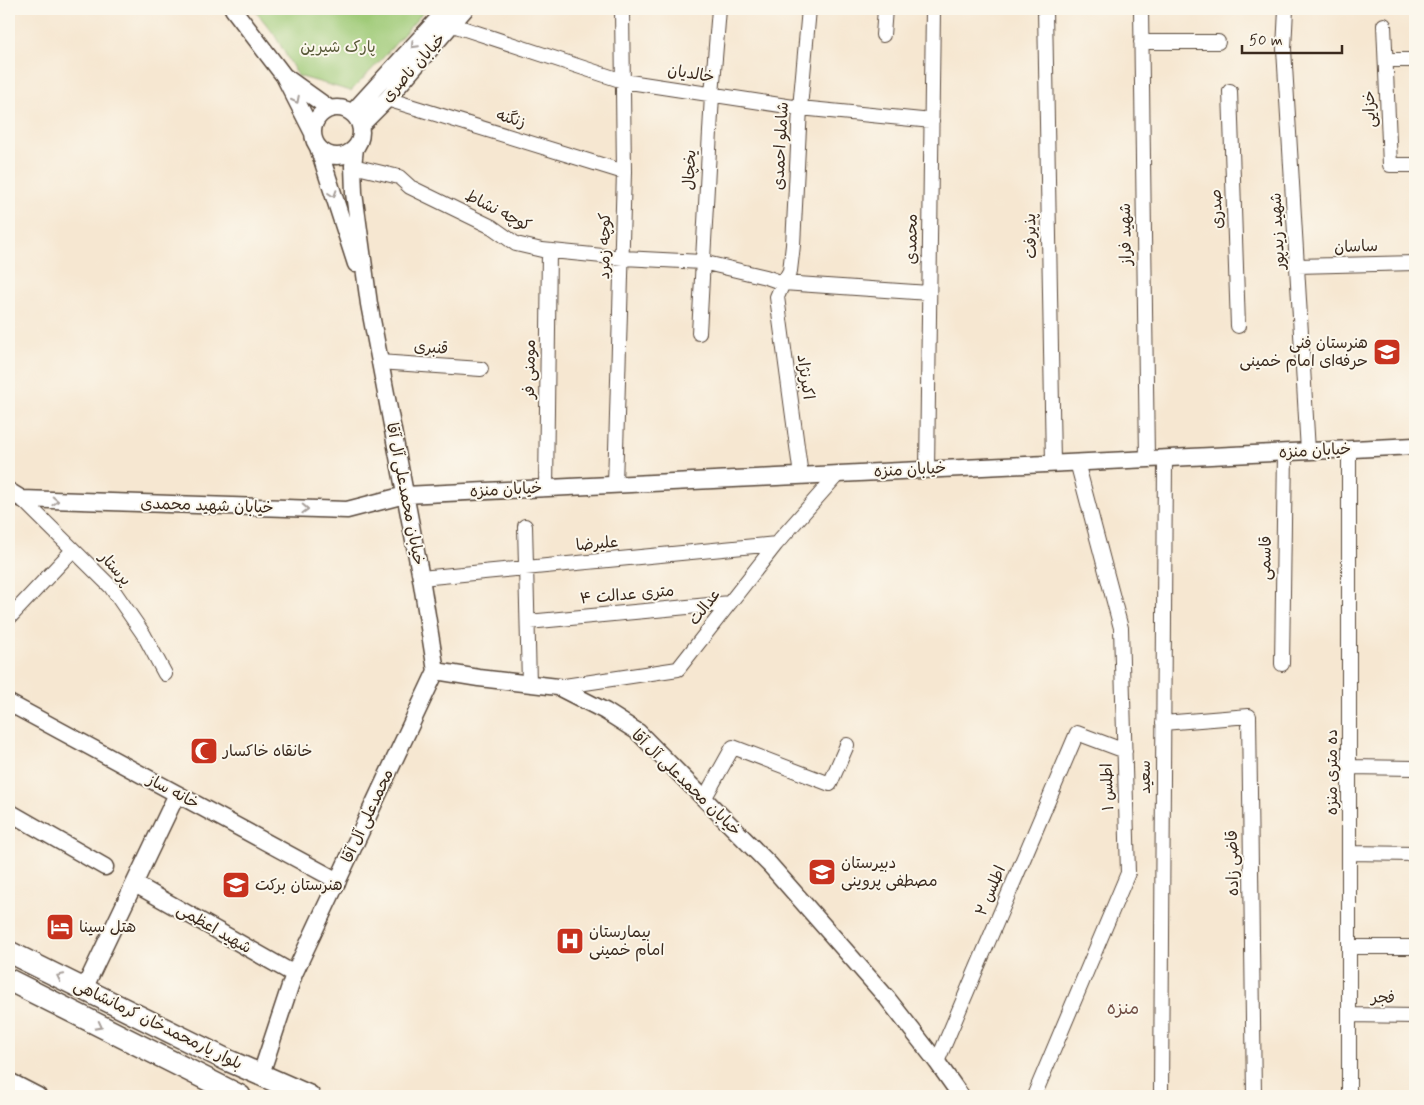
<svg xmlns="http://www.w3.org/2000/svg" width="1424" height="1105" font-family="Mynerve,'Playpen Sans Arabic',sans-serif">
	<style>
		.green { fill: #9fca77; stroke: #6d7a4a }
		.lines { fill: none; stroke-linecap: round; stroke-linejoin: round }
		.minor-casing { stroke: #574639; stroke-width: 16 }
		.tertiary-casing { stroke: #574639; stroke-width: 19 }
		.primary-casing { stroke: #574639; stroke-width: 24 }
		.minor { stroke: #fff; stroke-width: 14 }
		.tertiary { stroke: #fff; stroke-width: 16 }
		.primary { stroke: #fff; stroke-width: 21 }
		.oneway { stroke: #a79f9a }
		.labels { text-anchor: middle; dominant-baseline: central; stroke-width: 4; stroke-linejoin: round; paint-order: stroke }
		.park-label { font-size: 16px; fill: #595a39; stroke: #fbf7ec }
		.street-label { font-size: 16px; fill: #3b2a1e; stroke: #fbf7ec }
		.poi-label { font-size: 16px; fill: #3b2a1e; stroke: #fbf7ec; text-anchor: start }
		.neighbourhood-label { font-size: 18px; fill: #725046; stroke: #fbf7ec }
	</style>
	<rect width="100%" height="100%" fill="#fbf7ec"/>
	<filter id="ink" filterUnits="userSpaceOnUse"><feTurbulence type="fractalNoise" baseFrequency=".02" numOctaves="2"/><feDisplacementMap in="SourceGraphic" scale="10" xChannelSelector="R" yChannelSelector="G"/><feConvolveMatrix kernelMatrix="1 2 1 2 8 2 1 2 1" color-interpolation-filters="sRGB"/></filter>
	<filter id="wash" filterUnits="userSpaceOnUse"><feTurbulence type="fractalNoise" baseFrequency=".0096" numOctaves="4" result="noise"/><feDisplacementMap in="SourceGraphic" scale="20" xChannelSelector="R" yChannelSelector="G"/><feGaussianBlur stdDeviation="1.12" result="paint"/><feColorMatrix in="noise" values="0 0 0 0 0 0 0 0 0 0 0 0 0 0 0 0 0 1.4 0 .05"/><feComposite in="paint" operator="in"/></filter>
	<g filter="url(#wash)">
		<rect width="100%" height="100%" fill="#f6e7d1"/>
		<path class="green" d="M254 9H426L381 60 351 91 298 76 274 34Z"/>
	</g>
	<g filter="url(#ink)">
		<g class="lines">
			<defs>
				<path id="minor" d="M1045 9 1053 463
					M1141 9 1147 459
					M1286 9 1284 49 1308 451
					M453 25 623 81 800 108 932 121
					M1384 25 1390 165H1415
					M883 35 885 9
					M1141 42H1218
					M1386 60H1415
					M1230 91 1238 326
					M387 99 624 172
					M353 166 399 177 410 187 492 227 516 244 542 250 623 258 702 262 766 277 783 283 929 293
					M1297 266 1415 263
					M699 333 712 95 719 9
					M379 362 481 369
					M1349 449V1096
					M927 470 933 9
					M801 476 777 297 783 283 790 271 793 245 800 108 809 9
					M615 485 624 172 622 9
					M546 488 549 251
					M22 499 111 587 144 635 165 674
					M525 526 529 683
					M421 578 776 544
					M9 618 73 550
					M528 622 730 603
					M1282 664 1285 452
					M558 687 678 669 776 544 838 474
					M1163 723 1249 716 1254 1096
					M1349 767 1415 768
					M704 799 733 747 830 784 847 745
					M1349 853 1415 854
					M1349 947H1415
					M1349 1015 1415 1016
					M937 1062 1077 733 1125 751
					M1034 1096 1128 873 1121 628 1077 462
					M1161 1096 1165 458"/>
				<path id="tertiary" d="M233 9 284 76
					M313 132a24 24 0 1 1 48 0a24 24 0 1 1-48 0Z
					M352 113 447 9
					M360 126 387 99 465 9
					M313 133 284 76 330 109
					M318 147 356 264
					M355 148 353 166 354 193 369 304 421 578 436 671 479 678 558 687 605 711 638 732 770 865 887 998 937 1062 961 1096
					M9 491 22 499 347 510 405 495 1415 446
					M9 703 338 881
					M9 812 105 867
					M135 884 294 974
					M84 989 177 794
					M261 1074 294 974 436 671
					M9 1081 38 1096"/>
				<path id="primary" d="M9 952 227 1060 309 1096
					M9 980 240 1096"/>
			</defs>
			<use href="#minor" class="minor-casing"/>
			<use href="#tertiary" class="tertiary-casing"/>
			<use href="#primary" class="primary-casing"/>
			<use href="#minor" class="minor"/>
			<use href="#tertiary" class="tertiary"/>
			<use href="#primary" class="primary"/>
		</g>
		<defs><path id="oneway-chevron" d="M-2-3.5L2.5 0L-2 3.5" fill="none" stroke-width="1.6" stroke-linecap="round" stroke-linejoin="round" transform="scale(1.25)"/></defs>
		<g class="oneway">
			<use href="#oneway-chevron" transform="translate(414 45) rotate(133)"/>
			<use href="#oneway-chevron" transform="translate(296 100) rotate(63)"/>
			<use href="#oneway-chevron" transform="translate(333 194) rotate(72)"/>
			<use href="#oneway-chevron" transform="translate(55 501) rotate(2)"/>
			<use href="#oneway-chevron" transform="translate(305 509) rotate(2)"/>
			<use href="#oneway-chevron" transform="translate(60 977) rotate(-154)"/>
			<use href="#oneway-chevron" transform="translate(99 1026) rotate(27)"/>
		</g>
	</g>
	<defs>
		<symbol id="school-square" viewBox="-11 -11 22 22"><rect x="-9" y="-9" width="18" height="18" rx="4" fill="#c8321e" stroke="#fbf7ec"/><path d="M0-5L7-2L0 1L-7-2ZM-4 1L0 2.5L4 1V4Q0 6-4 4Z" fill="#fff"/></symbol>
		<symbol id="mosque-square" viewBox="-11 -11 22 22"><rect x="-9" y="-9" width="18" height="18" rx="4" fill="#c8321e" stroke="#fbf7ec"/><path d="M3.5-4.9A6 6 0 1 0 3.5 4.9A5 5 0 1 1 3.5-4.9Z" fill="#fff"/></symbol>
		<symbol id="hotel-square" viewBox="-11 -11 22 22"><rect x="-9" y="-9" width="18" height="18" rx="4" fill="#c8321e" stroke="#fbf7ec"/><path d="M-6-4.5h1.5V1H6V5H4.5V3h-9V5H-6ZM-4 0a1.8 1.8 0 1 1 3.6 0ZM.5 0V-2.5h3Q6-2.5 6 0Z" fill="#fff"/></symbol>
		<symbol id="hospital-square" viewBox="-11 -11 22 22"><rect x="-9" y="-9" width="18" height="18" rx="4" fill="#c8321e" stroke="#fbf7ec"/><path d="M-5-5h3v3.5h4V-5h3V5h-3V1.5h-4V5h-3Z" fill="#fff"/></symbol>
	</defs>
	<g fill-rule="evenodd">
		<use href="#school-square" x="1371" y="336" width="32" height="32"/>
		<use href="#mosque-square" x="188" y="735" width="32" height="32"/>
		<use href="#school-square" x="806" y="856" width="32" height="32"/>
		<use href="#school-square" x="220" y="869" width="32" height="32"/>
		<use href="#hotel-square" x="44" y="911" width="32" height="32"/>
		<use href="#hospital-square" x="554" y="925" width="32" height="32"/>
	</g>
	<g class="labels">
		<g class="park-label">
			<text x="338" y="47">پارک شیرین</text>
		</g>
		<g class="street-label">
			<text transform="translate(414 68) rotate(-48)">خیابان ناصری</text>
			<text transform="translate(691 74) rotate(9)">خالدیان</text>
			<text transform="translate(1370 109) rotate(-92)">خزایی</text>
			<text transform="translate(511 119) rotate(17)">زنگنه</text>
			<text transform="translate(781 146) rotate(-87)">شاملو احمدی</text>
			<text transform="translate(690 170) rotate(-87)">یخچال</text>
			<text transform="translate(1217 209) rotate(-92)">صدری</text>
			<text transform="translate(498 211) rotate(27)">کوچه نشاط</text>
			<text transform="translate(1278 231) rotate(-93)">شهید زیدپور</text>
			<text transform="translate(1126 234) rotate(-91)">شهید فراز</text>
			<text transform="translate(1031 236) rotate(-91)">پذیرفت</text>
			<text transform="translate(912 239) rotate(-89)">محمدی</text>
			<text transform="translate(605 246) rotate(-89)">کوچه زمرد</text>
			<text transform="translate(1356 247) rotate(-2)">ساسان</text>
			<text transform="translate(431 348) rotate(4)">قنبری</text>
			<text transform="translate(530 369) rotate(-89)">مومنی فر</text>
			<text transform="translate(805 377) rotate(82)">اکبرنژاد</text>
			<text transform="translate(1315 451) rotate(-3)">خیابان منزه</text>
			<text transform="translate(910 470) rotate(-3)">خیابان منزه</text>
			<text transform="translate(506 490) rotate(-3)">خیابان منزه</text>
			<text transform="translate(405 494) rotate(79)">خیابان محمدعلی آل آقا</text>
			<text transform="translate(207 506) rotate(2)">خیابان شهید محمدی</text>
			<text transform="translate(597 544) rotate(-5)">علیرضا</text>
			<text transform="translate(1266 558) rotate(-89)">قاسمی</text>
			<text transform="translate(115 569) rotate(48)">پرستار</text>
			<text transform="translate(627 595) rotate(-5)">۴ متری عدالت</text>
			<text transform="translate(705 607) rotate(-52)">عدالت</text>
			<text transform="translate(1332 772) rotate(-90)">ده متری منزه</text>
			<text transform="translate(1145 777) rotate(-90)">سعید</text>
			<text transform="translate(686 783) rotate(44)">خیابان محمدعلی آل آقا</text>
			<text transform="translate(1108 787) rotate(-92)">اطلس ۱</text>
			<text transform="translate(173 792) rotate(28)">خانه ساز</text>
			<text transform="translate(368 816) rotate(-65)">محمدعلی آل آقا</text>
			<text transform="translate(1233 863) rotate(-91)">قاضی زاده</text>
			<text transform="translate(991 891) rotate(-67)">اطلس ۲</text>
			<text transform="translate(214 929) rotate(30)">شهید اعظمی</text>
			<text transform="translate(1383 998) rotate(1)">فجر</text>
			<text transform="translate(158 1025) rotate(26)">بلوار یارمحمدخان کرمانشاهی</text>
		</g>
		<g class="poi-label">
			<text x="1368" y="343" text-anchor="end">هنرستان فنی<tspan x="1368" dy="18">حرفه‌ای امام خمینی</tspan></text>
			<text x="223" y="751">خانقاه خاکسار</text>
			<text x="841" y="863">دبیرستان<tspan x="841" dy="18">مصطفی پروینی</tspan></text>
			<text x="255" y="885">هنرستان برکت</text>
			<text x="79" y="927">هتل سینا</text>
			<text x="589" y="932">بیمارستان<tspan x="589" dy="18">امام خمینی</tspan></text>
		</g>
		<g class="neighbourhood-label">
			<text x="1123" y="1009">منزه</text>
		</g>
	</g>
	<rect width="1424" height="1105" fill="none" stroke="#fbf7ec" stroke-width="30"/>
	<path d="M1242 45v8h100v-8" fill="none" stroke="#3b2a1e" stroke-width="2.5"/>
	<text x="1249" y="45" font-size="15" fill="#3b2a1e" stroke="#fbf7ec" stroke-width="4" paint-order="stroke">50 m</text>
</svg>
